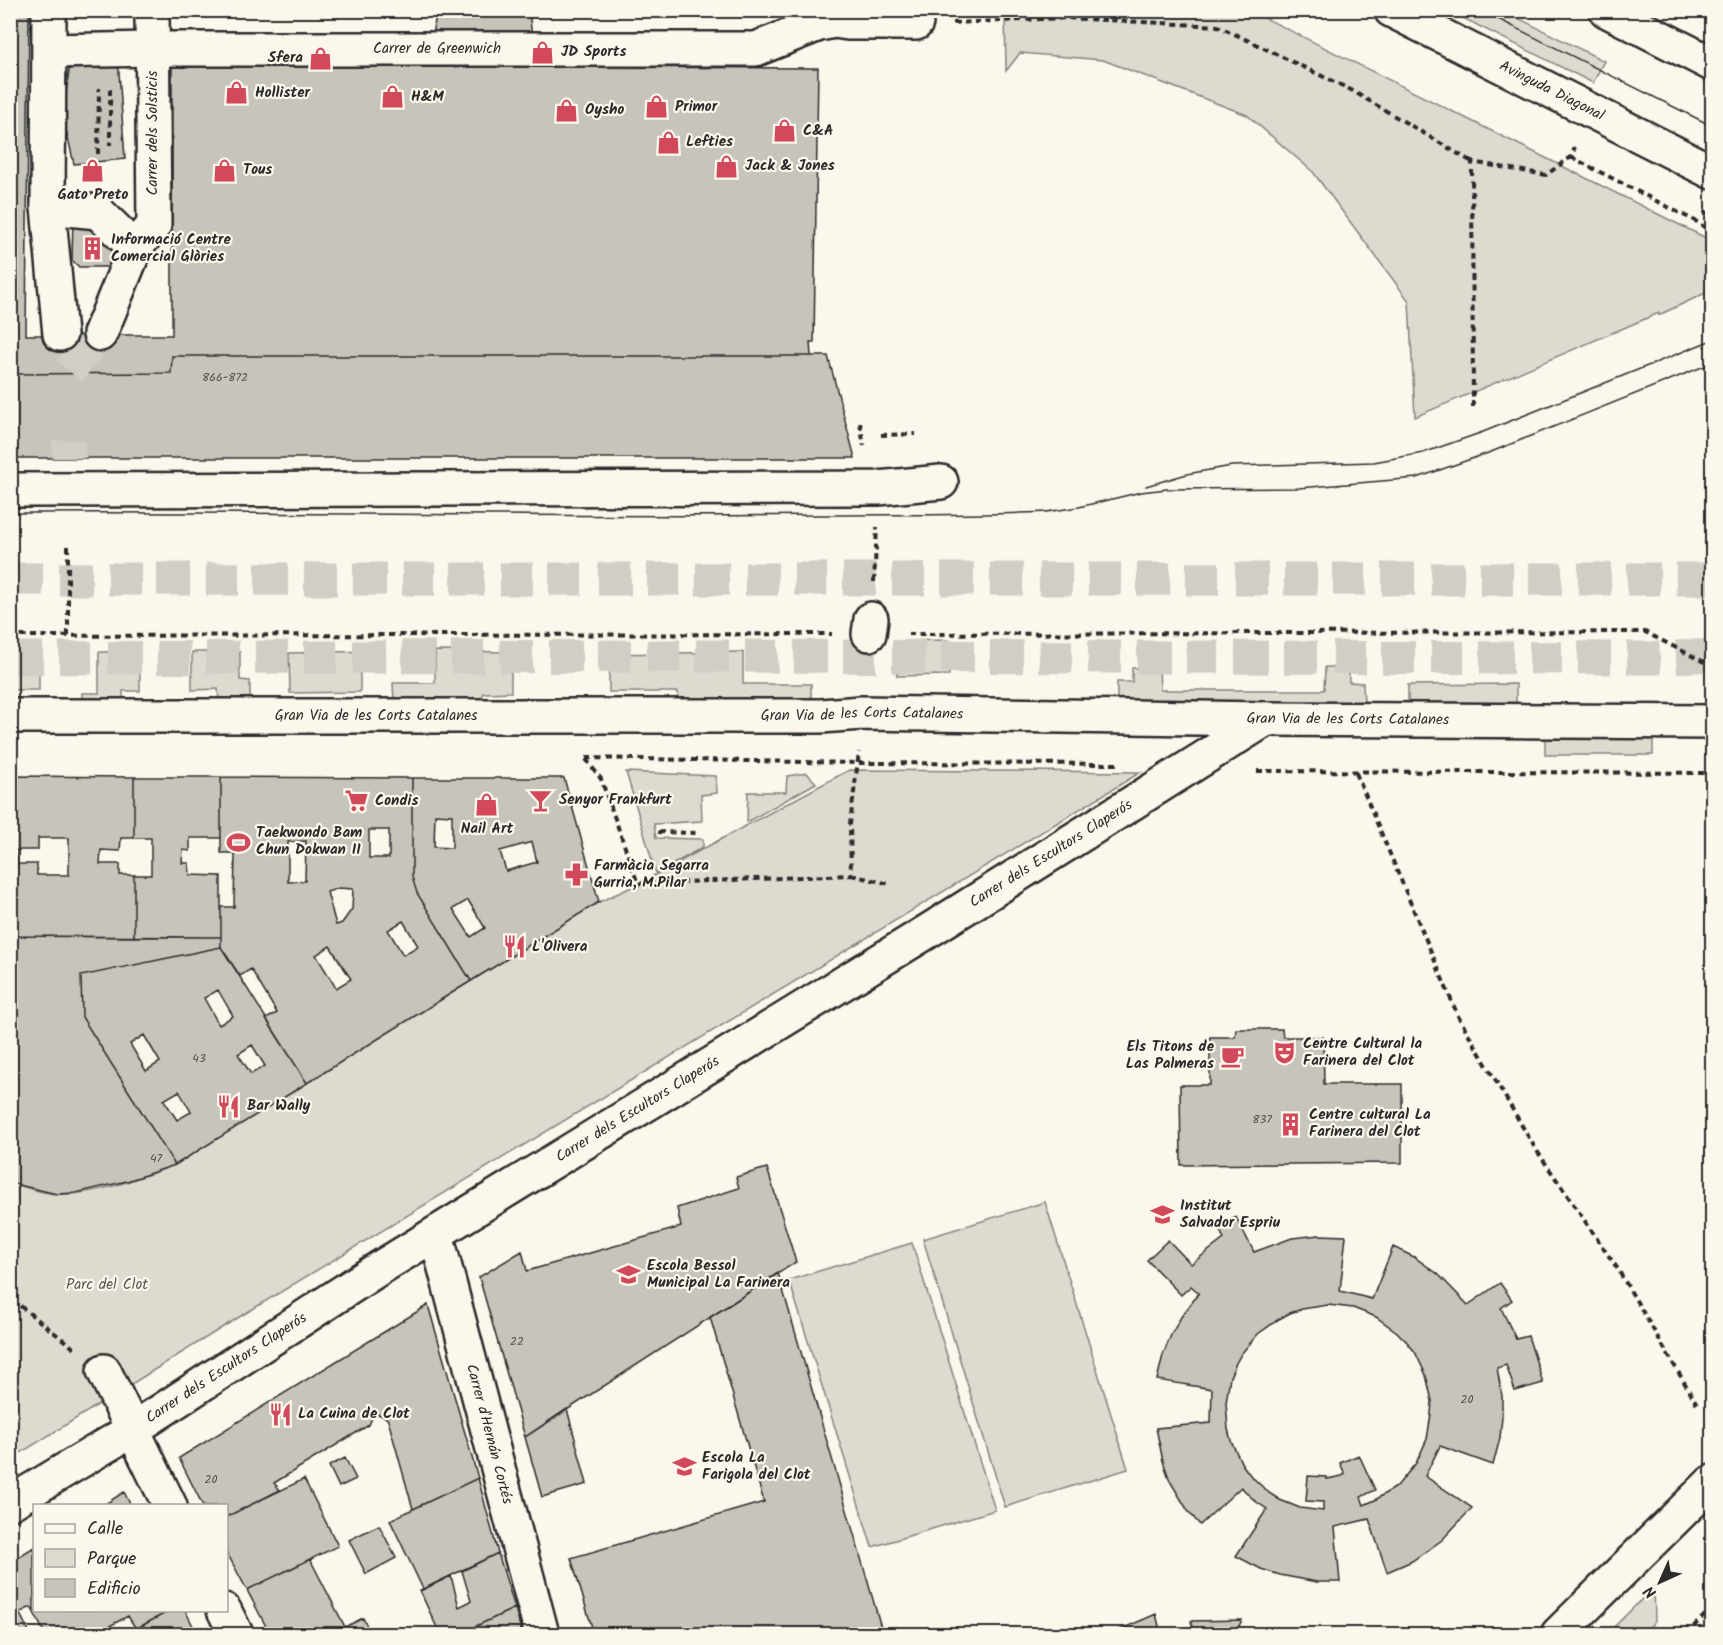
<svg xmlns="http://www.w3.org/2000/svg" width="1723" height="1645" font-family="Kalam,sans-serif">
	<style>
		.green { fill: #dddad0; stroke: #84827e; stroke-width: 1.5 }
		.building { fill: #c7c4bc; stroke: #2b2b2b; stroke-width: 1.5; fill-rule: evenodd }
		.lines { fill: none; stroke-linecap: round; stroke-linejoin: round }
		.street-tunnel { stroke: #d1cec5; stroke-width: 33; stroke-dasharray: 33 16; stroke-linecap: butt }
		.primary-tunnel { stroke: #d1cec5; stroke-width: 33; stroke-dasharray: 33 16; stroke-linecap: butt }
		.street-casing { stroke: #2b2b2b; stroke-width: 38 }
		.secondary-casing { stroke: #2b2b2b; stroke-width: 38 }
		.path { stroke: #2b2b2b; stroke-width: 4; stroke-dasharray: 6 4.5; stroke-linecap: butt }
		.street { stroke: #fbf7ec; stroke-width: 33 }
		.secondary { stroke: #fbf7ec; stroke-width: 33 }
		.tram { stroke: #2b2b2b; stroke-width: 1.5 }
		.labels { text-anchor: middle; dominant-baseline: central; stroke-width: 4.5; stroke-linejoin: round; paint-order: stroke }
		.number-label { font-size: 12px; fill: #52514f }
		.street-label { font-size: 15px; fill: #2b2b2b; stroke: #fbf7ec }
		.poi-label { font-size: 15px; font-weight: bold; fill: #2b2b2b; stroke: #fbf7ec; text-anchor: start }
		.park-label { font-size: 15px; fill: #585754; stroke: #fbf7ec }
	</style>
	<rect width="100%" height="100%" fill="#fbf7ec"/>
	<filter id="ink" filterUnits="userSpaceOnUse"><feTurbulence type="fractalNoise" baseFrequency=".0167" numOctaves="2"/><feDisplacementMap in="SourceGraphic" scale="12" xChannelSelector="R" yChannelSelector="G"/><feConvolveMatrix kernelMatrix="1 2 1 2 8 2 1 2 1" color-interpolation-filters="sRGB"/></filter>
	<g filter="url(#ink)">
		<path class="green" d="M1005 11H1251L1712 241V290L1659 315V313L1415 417 1409 301 1313 172 1247 115 1103 60 1020 53 1006 71Z
			M1449 11H1504L1604 61 1593 83Z
			M948 640 949 675 897 676 896 641Z
			M375 651V664L360 665V692L290 693 289 653Z
			M435 651 511 652V692L483 693 482 704 394 703 393 683H435Z
			M99 652H124V672H140V691H123V703H82V693H99Z
			M192 652H240V680L250 681V701H219L218 689 192 690Z
			M743 652V684H811V703L678 704V692H609V654Z
			M11 653H39V690H11Z
			M1159 667 1160 690H1324L1325 667H1349V682L1363 683 1364 702 1117 704V682H1132V668Z
			M1516 684V703H1408V685Z
			M1545 736H1653V755H1545Z
			M849 770 1141 772 236 1319 11 1459V1183C25 1187 41 1193 56 1194 93 1197 140 1177 175 1165L599 902 638 884Z
			M626 772 716 776 717 793 701 795 702 821 654 824 656 838 703 839V847L656 874Z
			M807 773 816 783 747 822 748 792H786L787 776Z
			M1045 1202 1128 1469 1005 1507 923 1239Z
			M912 1243 995 1510 872 1547 789 1280Z
			M1654 1587 1655 1621 1643 1634H1607Z"/>
		<path class="building" d="M10 10H29L26 335H172V66L818 68 814 342H810L811 356H172L171 373 10 374Z
			M436 10H529L533 47H432Z
			M71 56 118 58 125 159 74 164 63 116Z
			M73 218 114 238V267H79L72 260Z
			M172 356H828L855 458H10V374L171 373Z
			M10 776 134 777V838H121L120 851 101 850 100 864H120V875H134V937L10 936ZM38 838H69V875H37V864H17L16 850H38Z
			M134 777H221V838H190V851L183 850 182 863H189L190 875 221 876V937H134V875H151V838H134Z
			M221 777 412 778V877L417 893 471 981 307 1083 266 1019 277 1013 251 969 240 976 221 947V907H234L235 853H221ZM369 830H389V858H369ZM306 841 305 881 288 882V842ZM339 888 353 889 352 909 342 923 336 925 327 892ZM403 921 418 946 403 955 388 930ZM330 946 351 979 336 988 316 955Z
			M412 778H564L599 902 471 981 417 893 412 877ZM435 814 452 815V848L434 847ZM532 842 537 862 506 871 500 851ZM468 900 485 928 471 937 453 909Z
			M10 936 221 937V947L81 976 82 1017 175 1165 127 1181 76 1193 57 1194 10 1183Z
			M221 947 307 1083 175 1165 82 1017 81 976ZM218 990 233 1016 219 1025 204 998ZM144 1035 160 1062 146 1071 130 1044ZM252 1045 265 1066 251 1074 238 1054ZM179 1091 191 1112 177 1120 164 1100Z
			M1236 1029H1282L1283 1037H1323L1324 1084H1402V1163L1181 1165 1180 1085H1210V1037H1235Z
			M767 1168 796 1262 525 1437 479 1277 522 1251 527 1271 681 1227 677 1208 739 1188 736 1177Z
			M1236 1217 1254 1252 1292 1238 1319 1235 1346 1236 1340 1291 1372 1299 1393 1247 1414 1257 1438 1274 1468 1305 1500 1283 1512 1300 1501 1308 1516 1339 1528 1336 1543 1383 1515 1391 1506 1365 1497 1368 1502 1396V1417L1500 1438 1493 1465 1440 1446 1425 1476 1472 1508 1442 1540 1412 1561 1387 1572 1369 1519 1335 1527 1340 1582H1317L1280 1575 1261 1569 1236 1556 1267 1509 1255 1501 1241 1487 1200 1525 1188 1511 1170 1481 1163 1461 1156 1428 1211 1423 1212 1389 1157 1380 1163 1355 1171 1335 1181 1317 1199 1293 1191 1286 1181 1295 1147 1260 1168 1240 1191 1264 1224 1239 1218 1226ZM1328 1305 1353 1308 1376 1317 1397 1332 1407 1342 1415 1352 1426 1375 1432 1401 1431 1414 1427 1439 1416 1463 1397 1486 1375 1500 1364 1505 1361 1497 1375 1490 1359 1455 1340 1463 1345 1474 1342 1476 1327 1479V1477L1308 1476 1306 1501 1323 1502V1511L1300 1508 1280 1500 1269 1493 1250 1475 1242 1464 1231 1441 1228 1429 1226 1403 1230 1377 1235 1365 1241 1354 1258 1334 1279 1319 1290 1313 1302 1309Z
			M778 1273 883 1634H594L571 1558 764 1502 710 1317Z
			M428 1305 478 1478 413 1509 388 1420 385 1417 378 1414 373 1415 369 1425 274 1483 280 1490 226 1517V1506H203L179 1458Z
			M567 1409 587 1484 542 1497 525 1437Z
			M345 1458 356 1479 339 1487 329 1466Z
			M478 1478 498 1553 423 1589 390 1520Z
			M304 1479 338 1546 247 1590 226 1551V1517Z
			M124 1492 131 1506H102Z
			M379 1525 396 1558 366 1574 349 1540Z
			M34 1547V1610H171L136 1629 128 1616 95 1634H45L31 1607 19 1613 10 1597V1562Z
			M498 1553 515 1608 459 1634H440L420 1591 451 1576 459 1607 471 1601 462 1571Z
			M310 1559 345 1627 329 1634H270L247 1590Z
			M10 1597 12 1598 30 1634H10Z
			M515 1608 522 1634H459L498 1616Z
			M171 1610H185L197 1634H126Z
			M1156 1614 1161 1634H1110Z
			M363 1618 371 1634H329L345 1627Z
			M1242 1620 1235 1634H1195L1191 1621Z"/>
		<g class="lines">
			<path class="street-tunnel" d="M69 371 100 334
				M69 440V458"/>
			<path class="primary-tunnel" d="M10 579H1712
				M10 658 693 656 1656 658 1712 655"/>
			<defs>
				<g id="street">
					<path d="M49 10 48 207 98 212 135 248 100 334"/>
					<path d="M1606 10 1712 64"/>
					<path id="s1" d="M50 51 153 49H756L819 24 834 21 848 23H916"/>
					<path d="M48 207 60 334"/>
					<path d="M135 248 154 225 152 10"/>
					<path d="M10 490 878 488 941 482"/>
					<path d="M869 634 871 619"/>
					<path id="s2" d="M10 716H821L862 713 1266 719 1712 722"/>
					<path id="s3" d="M436 1234 542 1634"/>
					<path d="M104 1371 170 1506"/>
					<path id="s4" d="M10 1503 132 1430 378 1269 925 933 1266 719"/>
					<path d="M224 1610 236 1634"/>
				</g>
				<g id="secondary">
					<path id="s5" d="M1391 10 1712 172"/>
					<path d="M1558 1634 1712 1482"/>
				</g>
			</defs>
			<use href="#street" class="street-casing"/>
			<use href="#secondary" class="secondary-casing"/>
			<path class="path" d="M953 23 1067 18 1218 26 1351 90 1472 162
				M110 89V145
				M98 154 99 88
				M1571 157 1699 223 1712 233
				M1704 211 1712 218
				M1473 407 1472 162 1546 175 1571 157 1575 147
				M860 423 864 446
				M881 435 916 434
				M874 582 877 527
				M908 634 1645 632 1712 666
				M10 636 832 634
				M68 636V542
				M586 758 857 763 1119 764
				M586 759 601 779 638 884 851 875 850 824 859 752
				M1257 771 1712 773
				M1356 773 1458 1016 1535 1148 1617 1268 1697 1404
				M658 832 699 833
				M851 875 890 884
				M10 1306 19 1305 75 1349
				M1686 1634 1712 1608"/>
			<use href="#street" class="street"/>
			<use href="#secondary" class="secondary"/>
			<path class="tram" d="M1480 10 1712 126
				M1146 486 1187 474 1232 466 1374 462 1423 453 1483 432 1712 340
				M10 513C279 511 548 518 817 515 894 514 970 516 1046 512L1079 507 1141 492 1167 489 1299 488 1417 478 1491 452 1712 363"/>
		</g>
	</g>
	<defs>
		<symbol id="shop-bare" viewBox="-9 -9 18 18"><path d="M-5-2.5h2.3a2.7 3.5 0 0 1 5.4 0H5L5.5 6h-11ZM-1.5-2.5h3a1.5 2.3 0 0 0-3 0Z" fill="#d1495b" stroke="#fbf7ec" stroke-width="2.5" paint-order="stroke"/></symbol>
		<symbol id="building-bare" viewBox="-9 -9 18 18"><path d="M-4-6H4V6H1V3H-1V6H-4ZM-2.5-4.3h1.7v1.8h-1.7ZM.8-4.3h1.7v1.8H.8ZM-2.5-1h1.7V.8h-1.7ZM.8-1h1.7V.8H.8Z" fill="#d1495b" stroke="#fbf7ec" stroke-width="2.5" paint-order="stroke"/></symbol>
		<symbol id="bar-bare" viewBox="-9 -9 18 18"><path d="M-6-5H6L.8 .8V4.5H3.5V6h-7V4.5H-.8V.8Z" fill="#d1495b" stroke="#fbf7ec" stroke-width="2.5" paint-order="stroke"/></symbol>
		<symbol id="supermarket-bare" viewBox="-9 -9 18 18"><path d="M-6-5.5h2.5l.6 2H6L4.5 2H-2.5L-4.4-4H-6ZM-1.5 3.2a1.3 1.3 0 1 0 .1 0ZM3 3.2a1.3 1.3 0 1 0 .1 0Z" fill="#d1495b" stroke="#fbf7ec" stroke-width="2.5" paint-order="stroke"/></symbol>
		<symbol id="stadium-bare" viewBox="-9 -9 18 18"><path d="M0-5a6.5 5 0 1 0 0 10a6.5 5 0 1 0 0-10ZM-3.5-1.8h7v3.6h-7Z" fill="#d1495b" stroke="#fbf7ec" stroke-width="2.5" paint-order="stroke"/></symbol>
		<symbol id="pharmacy-bare" viewBox="-9 -9 18 18"><path d="M-2-6h4v4h4v4h-4v4h-4v-4h-4v-4h4Z" fill="#d1495b" stroke="#fbf7ec" stroke-width="2.5" paint-order="stroke"/></symbol>
		<symbol id="restaurant-bare" viewBox="-9 -9 18 18"><path d="M-5-6h1v4h1v-4h1v4h1v-4h1v5L-1.5 .5V6h-2V.5L-5-1ZM5-6V6H3V1.5H1.5Q1.5-4 5-6Z" fill="#d1495b" stroke="#fbf7ec" stroke-width="2.5" paint-order="stroke"/></symbol>
		<symbol id="theatre-bare" viewBox="-9 -9 18 18"><path d="M-5-5.5Q0-4 5-5.5V0Q5 5 0 6Q-5 5-5 0ZM-3.3-2.5H-1v1.5H-3.3ZM1-2.5H3.3v1.5H1ZM-2.8 1Q0 5.5 2.8 1Z" fill="#d1495b" stroke="#fbf7ec" stroke-width="2.5" paint-order="stroke"/></symbol>
		<symbol id="cafe-bare" viewBox="-9 -9 18 18"><path d="M-5.5-4.5H6V0H3Q3 3.5 0 3.5H-2.5Q-5.5 3.5-5.5 0ZM3-3.2v2h1.7v-2ZM-6 4.5H4V6H-6Z" fill="#d1495b" stroke="#fbf7ec" stroke-width="2.5" paint-order="stroke"/></symbol>
		<symbol id="school-bare" viewBox="-9 -9 18 18"><path d="M0-5L7-2L0 1L-7-2ZM-4 1L0 2.5L4 1V4Q0 6-4 4Z" fill="#d1495b" stroke="#fbf7ec" stroke-width="2.5" paint-order="stroke"/></symbol>
	</defs>
	<g fill-rule="evenodd">
		<use href="#shop-bare" x="526" y="36" width="33" height="33"/>
		<use href="#shop-bare" x="304" y="42" width="33" height="33"/>
		<use href="#shop-bare" x="220" y="76" width="33" height="33"/>
		<use href="#shop-bare" x="376" y="80" width="33" height="33"/>
		<use href="#shop-bare" x="640" y="90" width="33" height="33"/>
		<use href="#shop-bare" x="550" y="94" width="33" height="33"/>
		<use href="#shop-bare" x="768" y="114" width="33" height="33"/>
		<use href="#shop-bare" x="652" y="126" width="33" height="33"/>
		<use href="#shop-bare" x="710" y="150" width="33" height="33"/>
		<use href="#shop-bare" x="208" y="154" width="33" height="33"/>
		<use href="#shop-bare" x="76" y="154" width="33" height="33"/>
		<use href="#building-bare" x="76" y="232" width="33" height="33"/>
		<use href="#bar-bare" x="524" y="784" width="33" height="33"/>
		<use href="#supermarket-bare" x="340" y="784" width="33" height="33"/>
		<use href="#shop-bare" x="470" y="788" width="33" height="33"/>
		<use href="#stadium-bare" x="222" y="826" width="33" height="33"/>
		<use href="#pharmacy-bare" x="560" y="858" width="33" height="33"/>
		<use href="#restaurant-bare" x="498" y="930" width="33" height="33"/>
		<use href="#theatre-bare" x="1268" y="1036" width="33" height="33"/>
		<use href="#cafe-bare" x="1216" y="1040" width="33" height="33"/>
		<use href="#restaurant-bare" x="212" y="1090" width="33" height="33"/>
		<use href="#building-bare" x="1274" y="1108" width="33" height="33"/>
		<use href="#school-bare" x="1146" y="1198" width="33" height="33"/>
		<use href="#school-bare" x="612" y="1258" width="33" height="33"/>
		<use href="#restaurant-bare" x="264" y="1398" width="33" height="33"/>
		<use href="#school-bare" x="668" y="1450" width="33" height="33"/>
	</g>
	<g class="labels">
		<g class="number-label">
			<text x="225" y="377">866-872</text>
			<text x="199" y="1058">43</text>
			<text x="1262" y="1119">837</text>
			<text x="156" y="1158">47</text>
			<text x="517" y="1341">22</text>
			<text x="1467" y="1399">20</text>
			<text x="211" y="1479">20</text>
		</g>
		<g class="street-label">
			<text stroke="none"><textPath href="#s1" startOffset="387">Carrer de Greenwich</textPath></text>
			<text stroke="none"><textPath href="#s5" startOffset="180">Avinguda Diagonal</textPath></text>
			<text transform="translate(153 133) rotate(-90)">Carrer dels Solsticis</text>
			<text stroke="none"><textPath href="#s2" startOffset="852">Gran Via de les Corts Catalanes</textPath></text>
			<text stroke="none"><textPath href="#s2" startOffset="366">Gran Via de les Corts Catalanes</textPath></text>
			<text stroke="none"><textPath href="#s2" startOffset="1338">Gran Via de les Corts Catalanes</textPath></text>
			<text stroke="none"><textPath href="#s4" startOffset="1227">Carrer dels Escultors Claperós</textPath></text>
			<text stroke="none"><textPath href="#s4" startOffset="741">Carrer dels Escultors Claperós</textPath></text>
			<text stroke="none"><textPath href="#s4" startOffset="255">Carrer dels Escultors Claperós</textPath></text>
			<text stroke="none"><textPath href="#s3" startOffset="207">Carrer d'Hernán Cortés</textPath></text>
		</g>
		<g class="poi-label">
			<text x="561" y="52">JD Sports</text>
			<text x="303" y="58" text-anchor="end">Sfera</text>
			<text x="255" y="93">Hollister</text>
			<text x="411" y="97">H&amp;M</text>
			<text x="675" y="107">Primor</text>
			<text x="585" y="110">Oysho</text>
			<text x="803" y="131">C&amp;A</text>
			<text x="686" y="142">Lefties</text>
			<text x="745" y="166">Jack &amp; Jones</text>
			<text x="243" y="170">Tous</text>
			<text x="93" y="195" text-anchor="middle">Gato Preto</text>
			<text x="111" y="240">Informació Centre<tspan x="111" dy="17">Comercial Glòries</tspan></text>
			<text x="559" y="800">Senyor Frankfurt</text>
			<text x="375" y="801">Condis</text>
			<text x="487" y="829" text-anchor="middle">Nail Art</text>
			<text x="256" y="833">Taekwondo Bam<tspan x="256" dy="17">Chun Dokwan II</tspan></text>
			<text x="594" y="866">Farmàcia Segarra<tspan x="594" dy="17">Gurria, M.Pilar</tspan></text>
			<text x="532" y="947">L'Olivera</text>
			<text x="1303" y="1044">Centre Cultural la<tspan x="1303" dy="17">Farinera del Clot</tspan></text>
			<text x="1214" y="1047" text-anchor="end">Els Titons de<tspan x="1214" dy="17">Las Palmeras</tspan></text>
			<text x="247" y="1106">Bar Wally</text>
			<text x="1309" y="1115">Centre cultural La<tspan x="1309" dy="17">Farinera del Clot</tspan></text>
			<text x="1180" y="1206">Institut<tspan x="1180" dy="17">Salvador Espriu</tspan></text>
			<text x="647" y="1266">Escola Bessol<tspan x="647" dy="17">Municipal La Farinera</tspan></text>
			<text x="298" y="1414">La Cuina de Clot</text>
			<text x="702" y="1458">Escola La<tspan x="702" dy="17">Farigola del Clot</tspan></text>
		</g>
		<g class="park-label">
			<text x="107" y="1285">Parc del Clot</text>
		</g>
	</g>
	<rect width="1723" height="1645" fill="none" stroke="#fbf7ec" stroke-width="36"/>
	<rect x="18" y="18" width="1687" height="1609" fill="none" stroke="#2b2b2b" stroke-width="2" filter="url(#ink)"/>
	<rect x="33" y="1504" width="195" height="108" fill="#fbf7ec" stroke="#a8a59f" stroke-width="1.5"/>
	<rect x="45" y="1524" width="30" height="9" fill="#fbf7ec" stroke="#a8a59f" stroke-width="1.5"/>
	<text x="87" y="1534" font-size="18" fill="#2b2b2b">Calle</text>
	<rect x="45" y="1549" width="30" height="18" fill="#dddad0" stroke="#a8a59f" stroke-width="1.5"/>
	<text x="87" y="1564" font-size="18" fill="#2b2b2b">Parque</text>
	<rect x="45" y="1579" width="30" height="18" fill="#c7c4bc" stroke="#a8a59f" stroke-width="1.5"/>
	<text x="87" y="1594" font-size="18" fill="#2b2b2b">Edificio</text>
	<g transform="translate(1660 1582) rotate(225)" stroke="#fbf7ec" stroke-width="4.5" paint-order="stroke">
	<path d="M0-4.5L10 22L0 15L-10 22Z" fill="#2b2b2b"/>
	<text y="-9" font-size="16" font-weight="bold" text-anchor="middle" fill="#2b2b2b">N</text>
	</g>
</svg>
